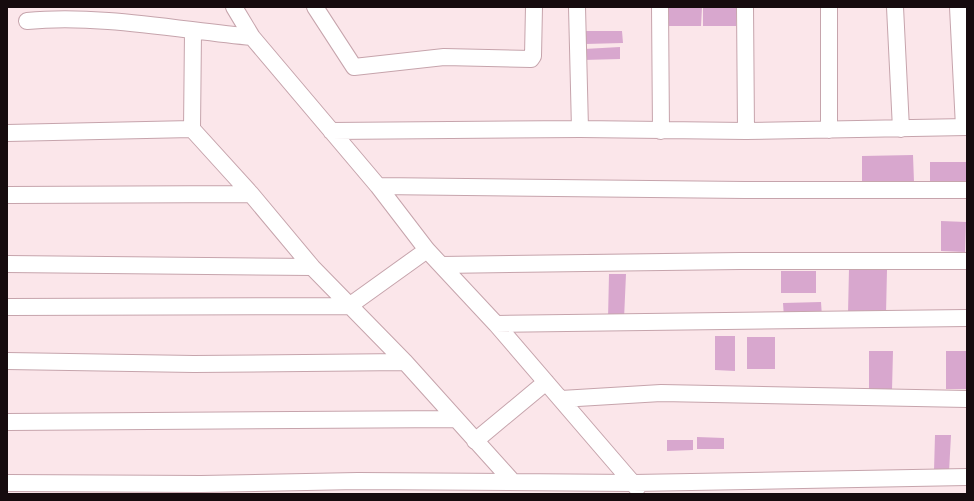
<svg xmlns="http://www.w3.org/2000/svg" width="974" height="501" font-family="Ubuntu,sans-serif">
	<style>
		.building { fill: #d8a7ce }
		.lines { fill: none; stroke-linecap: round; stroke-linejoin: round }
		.minor-casing { stroke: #c6a4ac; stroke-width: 18 }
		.minor { stroke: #fff; stroke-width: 16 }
	</style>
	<rect width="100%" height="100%" fill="#fbe6ea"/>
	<path class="building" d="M663 7H702L701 26H663Z
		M703 7H736V26H703Z
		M585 31H622L623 43 585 44Z
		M620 47V59L583 60 584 49Z
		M913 155 914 182 862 183V156Z
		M930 162H967V183H930Z
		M941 221 966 222 965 252 941 251Z
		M849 269 887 270 886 314 848 313Z
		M781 271H816V293H781Z
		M609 274H626L624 319H608Z
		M821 302 822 317 784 318 783 303Z
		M715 336H735V371L715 370Z
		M747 337H775V369H747Z
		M869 351H893L892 390H869Z
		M946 351H967V389H946Z
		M935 435H951L949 472 934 471Z
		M697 437 724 438V449H697Z
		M667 440H693V450L667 451Z"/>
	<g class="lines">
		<defs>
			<path id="minor" d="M234 7 252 37 378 186 427 250 496 324 637 488
				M315 7 354 67 444 57 531 59 533 56 534 7
				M577 7 580 129
				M660 7 661 131
				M745 7 746 131
				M829 7V130
				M895 7 901 129
				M958 7 964 127
				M27 21C99 14 179 30 252 37
				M193 32 192 129 251 194 312 267 405 362 513 482
				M331 131 580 129 746 131 967 127
				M7 133 192 129
				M378 186 745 190H967
				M7 195 251 194
				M7 264 312 267
				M441 265 740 261H967
				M7 307 349 306 427 250
				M496 324 967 318
				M7 361 194 364 405 362
				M561 399 661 393 967 399
				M7 422 455 419
				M475 441 546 382
				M7 483 201 484 358 481 633 483 967 477"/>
		</defs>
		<use href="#minor" class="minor-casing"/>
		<use href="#minor" class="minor"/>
	</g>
	<rect width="974" height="501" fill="none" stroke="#160b0e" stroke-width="16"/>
</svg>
